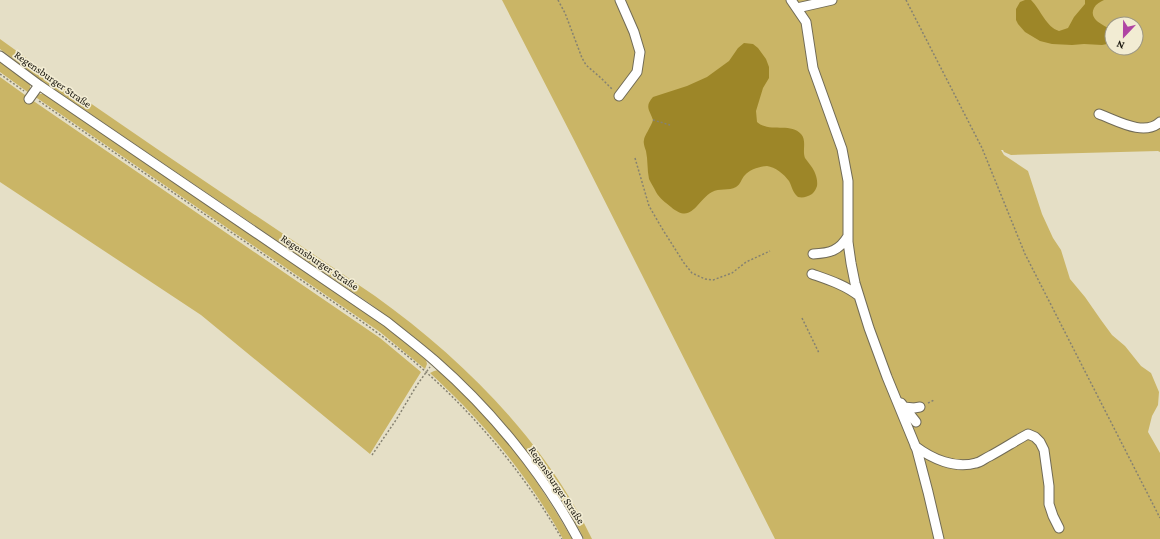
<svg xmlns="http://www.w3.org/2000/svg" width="1160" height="539" font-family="'Crimson Pro',serif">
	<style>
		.green { fill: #cab566; fill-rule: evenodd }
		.water { fill: #9d8628 }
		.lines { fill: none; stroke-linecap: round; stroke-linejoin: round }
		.minor-casing { stroke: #716b56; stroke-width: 11 }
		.path { stroke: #868271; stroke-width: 1.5; stroke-dasharray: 2 2; stroke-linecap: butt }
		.minor { stroke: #fff; stroke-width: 9 }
		.labels { text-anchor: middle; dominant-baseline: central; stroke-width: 3.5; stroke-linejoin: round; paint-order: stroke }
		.street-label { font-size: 11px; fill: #19160e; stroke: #f2ecd3 }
	</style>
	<rect width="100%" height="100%" fill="#e5dfc6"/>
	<path class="green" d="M502 0H1160V152L1158 151 1011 155 1004 152 1003 150H1001L1004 155 1028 171 1042 214 1053 238 1061 250 1070 279 1085 297 1101 320 1112 335 1125 346 1141 366 1151 373 1159 392 1158 405 1152 416 1148 432 1160 453V539H775L574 140ZM1112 24H1136V48H1112Z
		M0 39C123 128 250 211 375 296 464 360 544 440 592 539H584C569 509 549 481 529 455 518 441 507 426 495 413 458 371 414 335 369 303L42 81 0 49Z
		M0 62 30 84V90L29 93 0 72Z
		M0 77 32 100 380 338 421 372 370 454 201 315 0 182Z
		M40 94H44L385 326 426 360 427 364 425 369 380 332 34 96Z
		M438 370C453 385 469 399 484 415 518 452 547 495 572 539H563C536 490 502 445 463 405 452 394 441 383 430 373L434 371Z"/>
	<path class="water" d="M1025 0H1031C1041 10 1046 27 1059 31L1068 28 1074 17 1085 4V0H1104C1100 2 1096 4 1094 8 1088 20 1105 26 1112 30V43L1102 45 1084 44 1072 45 1052 44 1040 41 1025 32 1018 24 1016 20V9L1020 2Z
		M744 43 753 44 758 48 766 59 769 67V78L763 88 756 111 757 122C769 133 790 122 801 134 807 141 802 150 805 158 807 161 809 163 811 166 815 171 818 179 817 186 816 189 815 191 812 194 807 197 803 198 798 197 792 192 792 186 789 181 784 174 775 167 767 166 760 166 749 170 745 175 741 179 741 184 736 187 729 191 719 188 712 192 696 201 692 225 671 207 665 202 660 199 656 192 654 188 651 183 649 179 647 170 648 160 646 151 645 148 643 143 644 140 644 136 651 127 653 120 650 110 644 107 653 97L687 86 707 77 729 61 738 48Z"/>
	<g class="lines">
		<defs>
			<path id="minor" d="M791 0 806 22 813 68 842 149 848 181V242L851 263 855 283 869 328 887 377 917 450 928 492 939 539
				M797 8 832 0
				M0 56 39 85 387 322C403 335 419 347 435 361 491 410 543 473 578 539
				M619 96 637 72 640 52 634 32 620 0
				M29 99 39 85
				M1099 114C1116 120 1144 137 1160 122
				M813 254C830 253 839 251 848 236
				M812 274C829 280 845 285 859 296
				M901 403 916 422
				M904 407 914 408 920 407
				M915 446C932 459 955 469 976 463 981 462 985 458 990 456 1003 449 1015 441 1028 434L1035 437 1040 442 1044 450 1049 486V504L1053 516 1059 528"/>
		</defs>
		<use href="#minor" class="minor-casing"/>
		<path class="path" d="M558 0 565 13 582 58 586 65 601 78 613 90
			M906 0 982 148 1025 254 1160 518
			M0 74 24 91
			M39 101 351 314C377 332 403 351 426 372 480 420 526 477 562 539
			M653 120 670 125
			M635 158 649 206 663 230 684 263 692 273 705 279 713 280 732 273 746 262 770 251
			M802 318 819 353
			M928 403 934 400
			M372 455 396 420 417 385 430 367"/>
		<use href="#minor" class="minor"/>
	</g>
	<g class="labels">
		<g class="street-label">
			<text transform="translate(53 79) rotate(35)">Regensburger Straße</text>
			<text transform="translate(320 262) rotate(34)">Regensburger Straße</text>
			<text transform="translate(557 485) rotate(56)">Regensburger Straße</text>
		</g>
	</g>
	<g transform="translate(1124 36) rotate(202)"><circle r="19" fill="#f2ecd3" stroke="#9b9684"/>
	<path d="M0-3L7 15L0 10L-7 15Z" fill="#b044a3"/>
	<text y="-6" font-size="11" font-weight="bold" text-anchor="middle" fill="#19160e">N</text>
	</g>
</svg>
